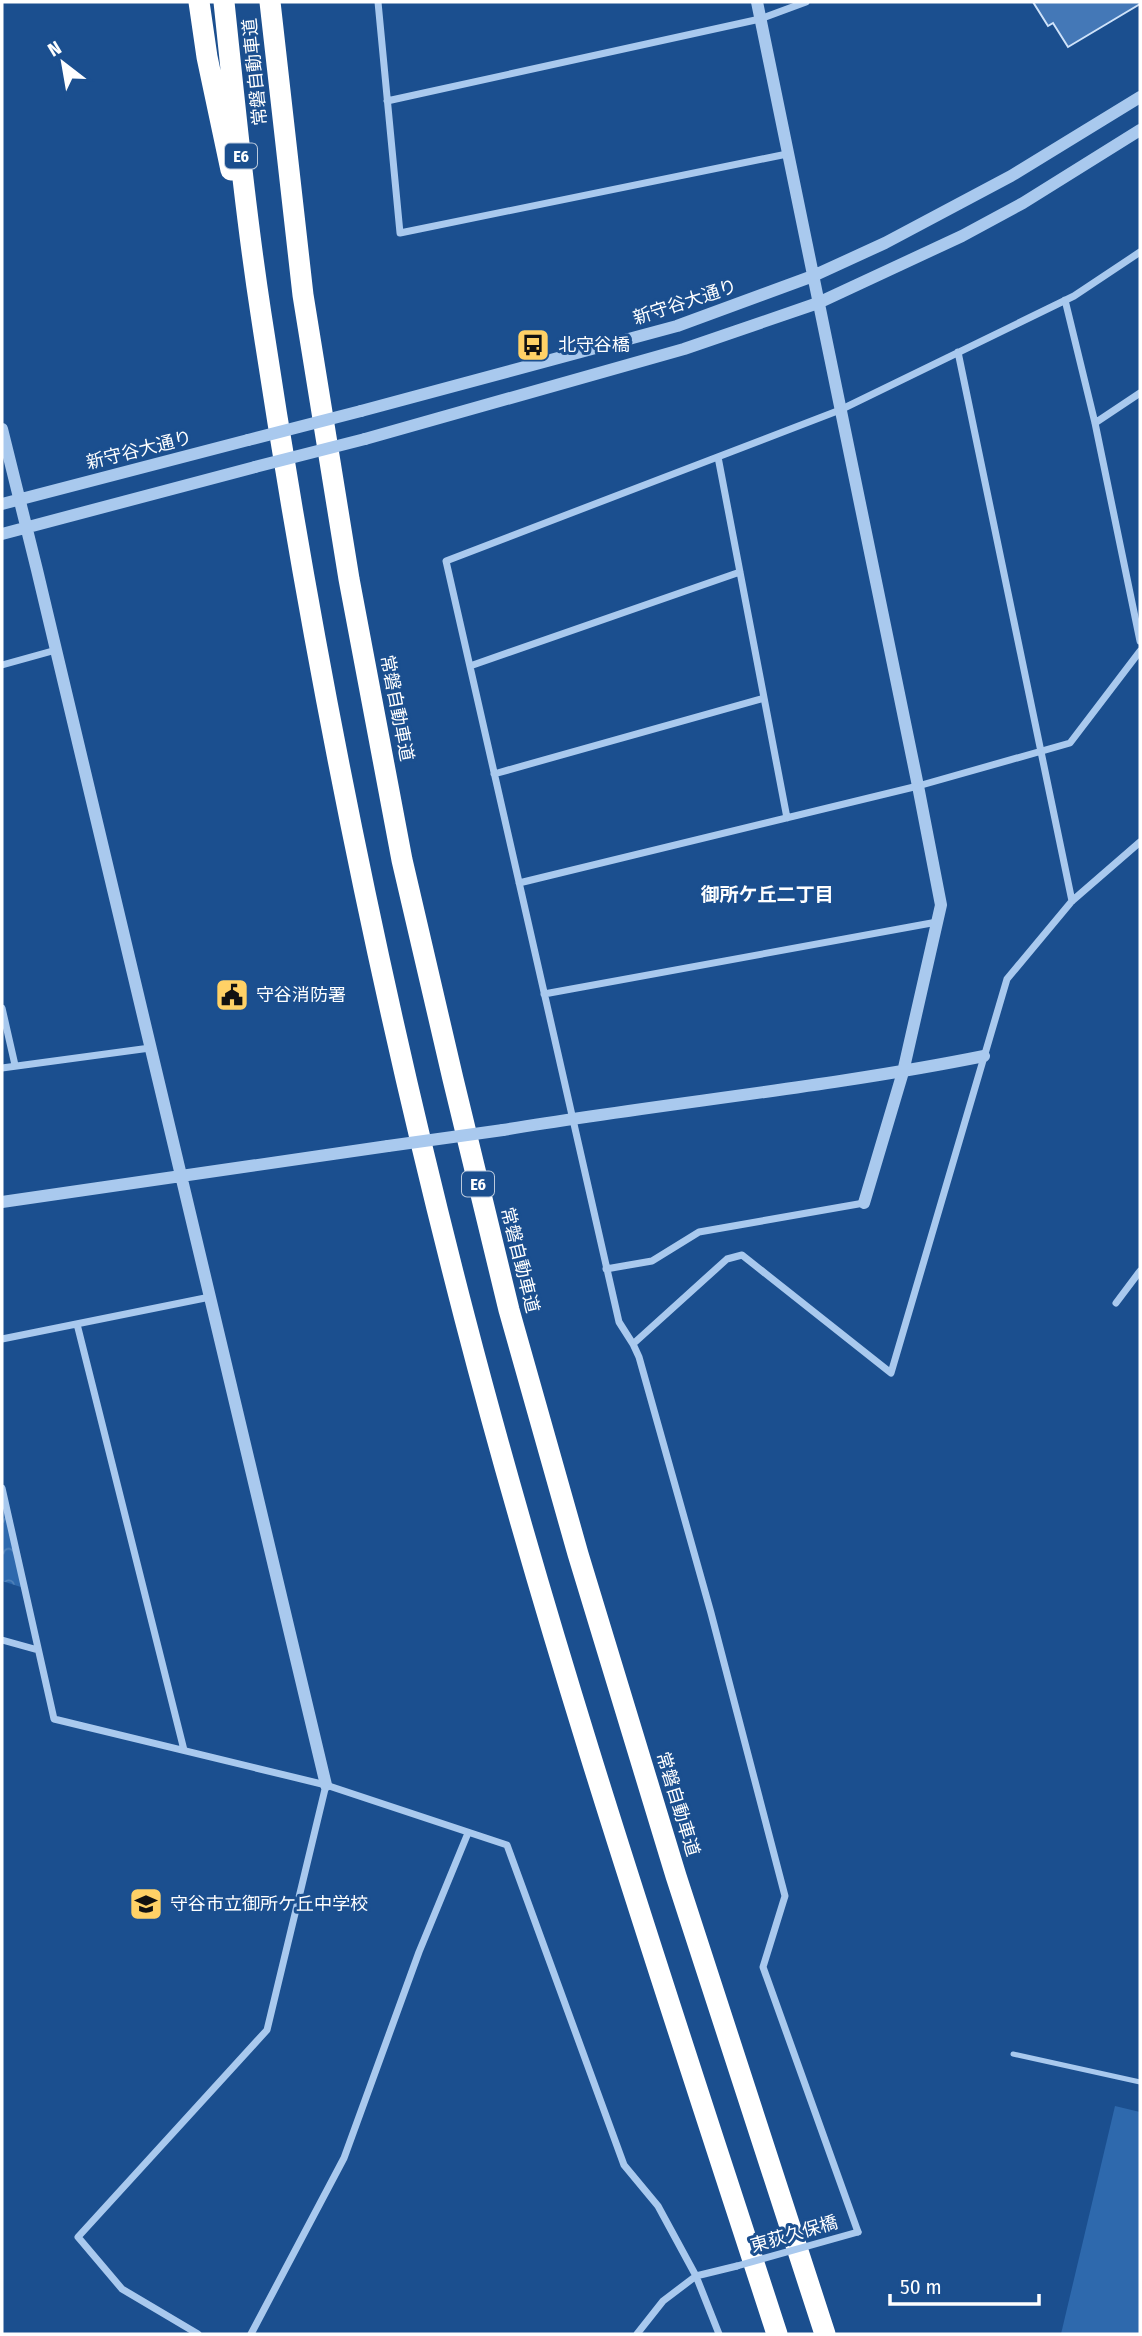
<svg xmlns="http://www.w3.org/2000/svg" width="1142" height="2336" font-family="'Fira Sans Condensed','Noto Sans JP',sans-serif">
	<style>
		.grass { fill: #2e69ad }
		.park { fill: url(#park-crowns) }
		.building { fill: #4478b7; stroke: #cfe3fa; stroke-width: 2 }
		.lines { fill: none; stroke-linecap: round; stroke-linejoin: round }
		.service { stroke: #a9c9ee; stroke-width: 5 }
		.minor { stroke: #a9c9ee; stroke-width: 7 }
		.tertiary { stroke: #a9c9ee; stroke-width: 12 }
		.motorway { stroke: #fff; stroke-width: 21 }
		.minor-bridge { stroke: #a9c9ee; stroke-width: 7 }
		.tertiary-bridge { stroke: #a9c9ee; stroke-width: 12 }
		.labels { text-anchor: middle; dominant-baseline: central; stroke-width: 6; stroke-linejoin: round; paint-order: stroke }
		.shield { fill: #1b4f8f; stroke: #bbcadd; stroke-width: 2 }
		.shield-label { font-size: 16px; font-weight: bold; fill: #fff }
		.street-label { font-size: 18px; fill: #fff; stroke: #1b4f8f }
		.poi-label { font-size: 18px; fill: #fff; stroke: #1b4f8f; text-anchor: start }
		.neighbourhood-label { font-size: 19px; font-weight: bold; fill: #fff; stroke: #1b4f8f }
	</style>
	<defs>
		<pattern id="park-crowns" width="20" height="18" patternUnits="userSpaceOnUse" patternTransform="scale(1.75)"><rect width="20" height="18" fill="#2e69ad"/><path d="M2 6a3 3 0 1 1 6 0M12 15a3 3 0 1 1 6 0" fill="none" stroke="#4d80b9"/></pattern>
	</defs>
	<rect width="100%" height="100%" fill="#1b4f8f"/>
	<path class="grass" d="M1115 2106 1140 2112V2334H1061Z"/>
	<path class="park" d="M2 1488 24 1588 2 1581Z"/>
	<path class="building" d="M1033 2H1140V4L1068 47 1053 23 1048 26Z"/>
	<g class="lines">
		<path class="service" d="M1013 2054 1140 2082"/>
		<path class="minor" d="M378 2 400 233 787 154
			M387 101 760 19 806 2
			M1065 300 1095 423 1140 641
			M958 352 1072 901
			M1095 423 1140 393
			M718 457 787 818
			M2 665 56 650
			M470 666 740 572
			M494 774 764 698
			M519 883 918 786 1070 743 1140 651
			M544 994 937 922
			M2 1008 15 1065
			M2 1068 150 1048
			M606 1269 652 1261 699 1232 864 1203
			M1116 1303 1140 1271
			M77 1324 184 1750
			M2 1339 210 1297
			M633 1344 727 1259 742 1255 891 1373 1007 979 1072 901 1140 842
			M2 1488 54 1719 326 1785 507 1845 624 2165 658 2206 696 2276 719 2334
			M2 1640 38 1650
			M858 2232 763 1967 785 1896 711 1613 639 1357 633 1344 619 1322 446 561 840 410 1074 296 1140 252
			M198 2334 122 2289 78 2237 267 2030 326 1785
			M251 2334 344 2158 419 1952 468 1833
			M637 2334 663 2301 696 2276 737 2266"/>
		<path class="tertiary" d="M757 2 918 786 941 905 903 1072 864 1203
			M361 411 677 326 813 276 885 243 1011 176 1140 97
			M2 429 37 570 326 1785
			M365 439 684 349 818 303 962 236 1023 203 1140 130
			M2 504 248 440
			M2 534 255 467
			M503 1130C663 1103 825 1088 984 1056
			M2 1202 388 1146"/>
		<path class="motorway" d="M199 2 207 57 231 170
			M224 2C235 106 245 210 261 314 312 652 379 988 465 1319 554 1662 668 1998 777 2334
			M270 2 303 295 349 579 402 860 453 1079 509 1310 578 1554 676 1876 825 2334"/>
		<path class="minor-bridge" d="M737 2266 858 2232"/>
		<path class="tertiary-bridge" d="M248 440 361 411
			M255 467 365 439
			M388 1146 503 1130"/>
	</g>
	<defs>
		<symbol id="bus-square" viewBox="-11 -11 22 22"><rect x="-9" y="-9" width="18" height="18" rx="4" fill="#ffd166" stroke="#1b4f8f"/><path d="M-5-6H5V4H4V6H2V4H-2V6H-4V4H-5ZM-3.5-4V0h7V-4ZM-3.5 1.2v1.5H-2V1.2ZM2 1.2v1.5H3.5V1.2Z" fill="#111"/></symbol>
		<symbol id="civic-square" viewBox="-11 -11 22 22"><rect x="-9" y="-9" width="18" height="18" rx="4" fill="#ffd166" stroke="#1b4f8f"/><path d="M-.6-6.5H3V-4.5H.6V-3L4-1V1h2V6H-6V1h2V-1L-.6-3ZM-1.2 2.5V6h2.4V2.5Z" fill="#111"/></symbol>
		<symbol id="school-square" viewBox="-11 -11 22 22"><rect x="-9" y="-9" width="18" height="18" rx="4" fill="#ffd166" stroke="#1b4f8f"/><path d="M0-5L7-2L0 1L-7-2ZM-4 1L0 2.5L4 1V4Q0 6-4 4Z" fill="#111"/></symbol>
	</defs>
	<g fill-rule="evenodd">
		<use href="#bus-square" x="514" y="326" width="38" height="38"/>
		<use href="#civic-square" x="213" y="976" width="38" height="38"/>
		<use href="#school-square" x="127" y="1885" width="38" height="38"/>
	</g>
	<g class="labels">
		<g class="shield">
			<rect x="225" y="143.5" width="32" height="25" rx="5"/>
			<rect x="462" y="1171.5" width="32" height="25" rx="5"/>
		</g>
		<g class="shield-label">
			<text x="241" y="156">E6</text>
			<text x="478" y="1184">E6</text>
		</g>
		<g class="street-label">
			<text transform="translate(255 72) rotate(-96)">常磐自動車道</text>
			<text transform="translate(685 302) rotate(-18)">新守谷大通り</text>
			<text transform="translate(139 450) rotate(-14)">新守谷大通り</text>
			<text transform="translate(397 708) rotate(79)">常磐自動車道</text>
			<text transform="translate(520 1260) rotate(76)">常磐自動車道</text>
			<text transform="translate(678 1804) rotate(73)">常磐自動車道</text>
			<text transform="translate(794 2234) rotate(-16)">東荻久保橋</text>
		</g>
		<g class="poi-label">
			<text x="558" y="345">北守谷橋</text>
			<text x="256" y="995">守谷消防署</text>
			<text x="170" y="1904">守谷市立御所ケ丘中学校</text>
		</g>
		<g class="neighbourhood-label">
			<text x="767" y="894">御所ケ丘二丁目</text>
		</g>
	</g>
	<rect width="1142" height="2336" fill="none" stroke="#ffffff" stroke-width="7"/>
	<g transform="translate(63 63) rotate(329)" stroke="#1b4f8f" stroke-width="5" paint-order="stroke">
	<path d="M0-5L12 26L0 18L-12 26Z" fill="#ffffff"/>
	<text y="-10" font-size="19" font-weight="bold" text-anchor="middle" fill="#ffffff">N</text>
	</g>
	<path d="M890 2294v10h149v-10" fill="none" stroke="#ffffff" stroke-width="3.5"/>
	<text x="900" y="2294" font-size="21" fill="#ffffff" stroke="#1b4f8f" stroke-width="5" paint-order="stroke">50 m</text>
</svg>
